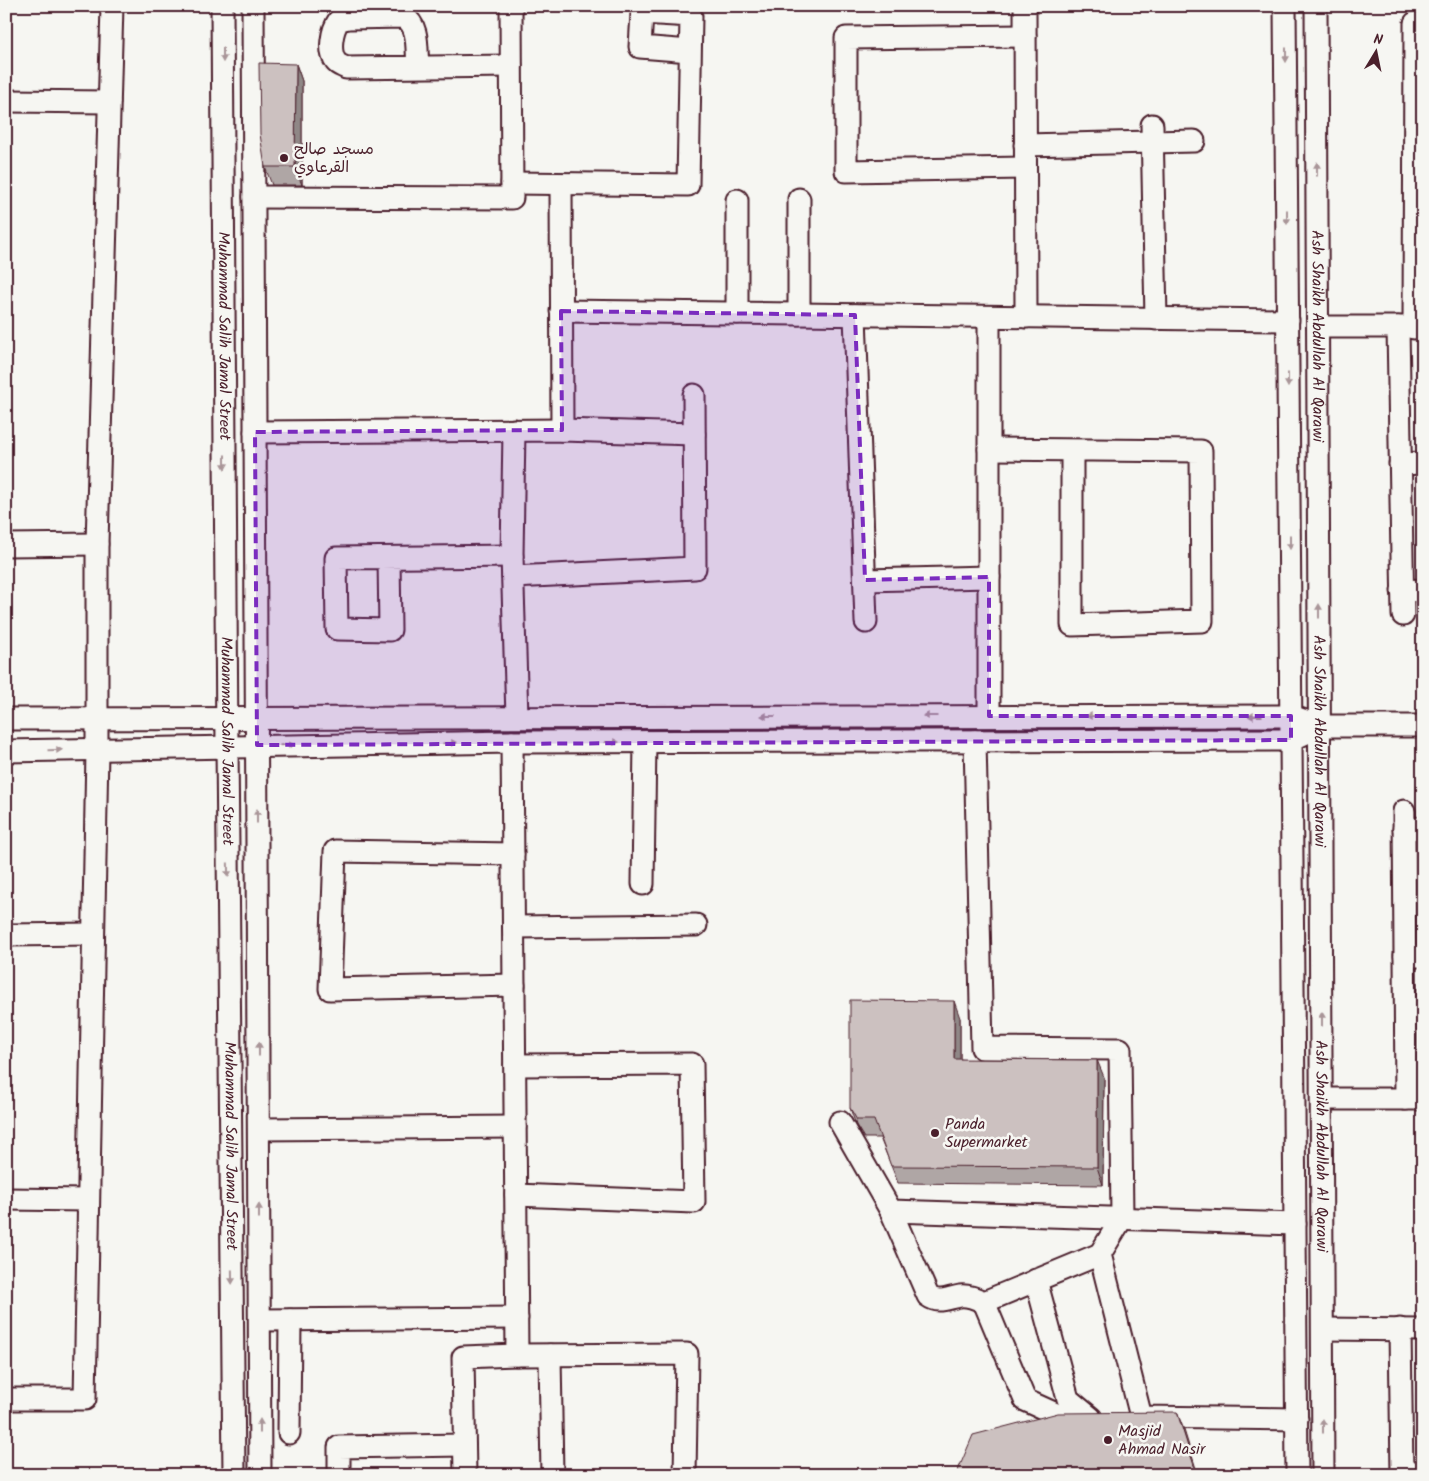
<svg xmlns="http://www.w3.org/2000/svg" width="1429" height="1481" font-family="Kalam,'Playpen Sans Arabic',sans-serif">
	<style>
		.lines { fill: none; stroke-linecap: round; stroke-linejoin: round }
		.minor-casing { stroke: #4a1f2b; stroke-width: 25 }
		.minor { stroke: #f6f6f2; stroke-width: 21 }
		.wall { fill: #afa6a5; stroke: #4a1f2b }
		.shaded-wall { fill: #8f8786; stroke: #4a1f2b }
		.building { fill: #ccc1c0; stroke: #4a1f2b }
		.oneway { fill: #a99598 }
		.marked { fill: #7b2cbf; fill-opacity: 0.2; stroke: #7b2cbf; stroke-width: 4; stroke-dasharray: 10 6; stroke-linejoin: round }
		.poi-dot { fill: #4a1f2b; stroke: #f6f6f2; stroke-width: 2 }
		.labels { text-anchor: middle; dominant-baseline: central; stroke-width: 5; stroke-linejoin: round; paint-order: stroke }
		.poi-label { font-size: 16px; fill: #4a1f2b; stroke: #f6f6f2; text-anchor: start }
		.street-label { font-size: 16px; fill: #4a1f2b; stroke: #f6f6f2 }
	</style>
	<rect width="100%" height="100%" fill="#f6f6f2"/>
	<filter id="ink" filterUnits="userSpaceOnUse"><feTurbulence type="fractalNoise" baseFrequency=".02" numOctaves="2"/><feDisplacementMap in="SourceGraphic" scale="10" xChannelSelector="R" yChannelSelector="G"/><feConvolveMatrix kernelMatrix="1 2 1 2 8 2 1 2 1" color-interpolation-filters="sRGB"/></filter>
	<g filter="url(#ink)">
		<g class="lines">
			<defs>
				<g id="minor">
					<path id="s1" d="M222 6 227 746 234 1475"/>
					<path d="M253 6 260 1475"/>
					<path d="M1025 6 1026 317"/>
					<path d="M1285 6 1297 1475"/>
					<path id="s2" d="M1316 6 1323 1475"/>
					<path d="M1025 36 846 38V171L1025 168"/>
					<path d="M418 67C416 50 420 26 404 17L349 18 339 20C332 30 328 51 336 62 338 65 343 66 346 68L511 66"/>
					<path d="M6 101 109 102"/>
					<path d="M1152 125 1156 319"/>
					<path d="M1025 145 1194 141"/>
					<path d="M512 183 688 185 691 16 642 13 640 47 690 51"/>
					<path d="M561 184 562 430"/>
					<path d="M254 197 512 198 511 6"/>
					<path d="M737 200V313"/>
					<path d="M561 311 1288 320"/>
					<path d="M799 314V199"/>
					<path d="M855 315 866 622"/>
					<path d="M1318 327H1413"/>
					<path d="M1398 327 1403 615"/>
					<path d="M1414 328 1415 23H1423"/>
					<path d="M514 430 512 556 517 717"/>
					<path d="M255 432 562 430 694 434"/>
					<path d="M989 449 1201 451 1202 621 1072 625V450"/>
					<path d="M1400 464 1423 463"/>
					<path d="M6 545 97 544"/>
					<path d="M389 558 390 630 337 629 336 558 512 556"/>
					<path d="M513 577 695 568 694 395"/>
					<path d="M865 580 989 577"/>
					<path d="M1402 591 1423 590"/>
					<path d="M989 716V317"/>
					<path d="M6 719 1291 716 1320 726H1423"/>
					<path d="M975 741 982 1048 1120 1049 1122 1218 1100 1254 1141 1417 1297 1419"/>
					<path d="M512 742 517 1355"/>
					<path d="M6 751 512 742 1291 740 1304 734"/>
					<path d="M1404 811 1406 1099"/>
					<path d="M1404 829 1423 828"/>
					<path d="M513 854 335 851 330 989 514 985"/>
					<path d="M643 884 645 742"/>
					<path d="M514 927 696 925"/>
					<path d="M6 935 93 934"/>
					<path d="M1405 956H1423"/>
					<path d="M515 1065 692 1064 694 1202 516 1195"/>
					<path d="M1322 1099H1423"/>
					<path d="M840 1122 891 1211 1295 1224"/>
					<path d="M259 1129 515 1127"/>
					<path d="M6 1199 88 1200"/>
					<path d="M891 1211 928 1296C939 1304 947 1298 960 1296 969 1295 977 1299 984 1302"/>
					<path d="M1036 1280 1068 1399 1091 1418"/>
					<path d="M260 1320 517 1318"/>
					<path d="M1323 1329 1423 1330"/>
					<path d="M1400 1329 1402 1475"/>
					<path d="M550 1355 552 1475"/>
					<path d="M6 1399H85L97 750V544L112 6"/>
					<path d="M1084 1418 1067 1419 1025 1400 984 1302 1100 1254"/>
					<path d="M289 1433 290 1320"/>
					<path d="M1402 1472H1423"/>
					<path d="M339 1475V1447L464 1445"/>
					<path d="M465 1475 463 1357 517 1355 687 1354 685 1475"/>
				</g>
			</defs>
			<use href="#minor" class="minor-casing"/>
			<use href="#minor" class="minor"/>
		</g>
		<path class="wall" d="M296 64 302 81V185H272L265 167Z
			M960 1018V1059L1104 1077 1103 1185 898 1183 880 1138H864L856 1125 850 1108Z"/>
		<path class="shaded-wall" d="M296 64 302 81V185L295 167Z
			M954 1001 960 1018V1077L954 1059Z
			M1097 1060 1104 1077 1103 1185 1097 1167Z
			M1177 1412 1184 1430 1198 1475H1197Z"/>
		<path class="building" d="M259 63 296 64 295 167H265L260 134Z
			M850 1000 954 1001V1059L1097 1060V1167L891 1166 874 1120H857L850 1108Z
			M1177 1412 1197 1475H956L973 1435 1058 1413Z"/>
		<defs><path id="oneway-solid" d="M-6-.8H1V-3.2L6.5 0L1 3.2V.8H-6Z" transform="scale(1.25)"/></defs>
		<g class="oneway">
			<use href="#oneway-solid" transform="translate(223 55) rotate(90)"/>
			<use href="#oneway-solid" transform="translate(1286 55) rotate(90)"/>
			<use href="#oneway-solid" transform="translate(1317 169) rotate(-90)"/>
			<use href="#oneway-solid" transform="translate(1287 217) rotate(90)"/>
			<use href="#oneway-solid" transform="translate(1288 380) rotate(90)"/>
			<use href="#oneway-solid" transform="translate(225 462) rotate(90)"/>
			<use href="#oneway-solid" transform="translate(1290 542) rotate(90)"/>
			<use href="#oneway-solid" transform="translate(1319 611) rotate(-90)"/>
			<use href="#oneway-solid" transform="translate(768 716) rotate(180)"/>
			<use href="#oneway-solid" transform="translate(930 716) rotate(180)"/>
			<use href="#oneway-solid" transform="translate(1093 716) rotate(-180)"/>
			<use href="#oneway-solid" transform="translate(1255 716) rotate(-180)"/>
			<use href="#oneway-solid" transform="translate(612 742)"/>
			<use href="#oneway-solid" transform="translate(450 743) rotate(-1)"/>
			<use href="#oneway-solid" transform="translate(287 745) rotate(-1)"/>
			<use href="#oneway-solid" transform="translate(55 750) rotate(-1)"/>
			<use href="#oneway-solid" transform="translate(257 816) rotate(-90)"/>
			<use href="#oneway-solid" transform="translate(228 870) rotate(89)"/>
			<use href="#oneway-solid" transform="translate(1322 1019) rotate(-90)"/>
			<use href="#oneway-solid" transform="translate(259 1049) rotate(-90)"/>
			<use href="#oneway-solid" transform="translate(259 1211) rotate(-90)"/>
			<use href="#oneway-solid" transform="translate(232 1277) rotate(89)"/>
			<use href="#oneway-solid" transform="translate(260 1426) rotate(-90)"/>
			<use href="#oneway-solid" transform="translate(1323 1426) rotate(-90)"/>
		</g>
	</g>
	<path class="marked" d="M561 311 855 315 865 580 989 577V716H1291V740L257 745 255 432 562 430Z"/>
	<g class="poi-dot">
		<circle cx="284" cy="158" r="5"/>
		<circle cx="935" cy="1133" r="5"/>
		<circle cx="1108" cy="1440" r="5"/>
	</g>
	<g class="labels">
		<g class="poi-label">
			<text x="294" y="149">مسجد صالح<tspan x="294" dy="18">القرعاوي</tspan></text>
			<text x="945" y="1124">Panda<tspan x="945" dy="18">Supermarket</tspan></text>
			<text x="1118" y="1431">Masjid<tspan x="1118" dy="18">Ahmad Nasir</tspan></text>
		</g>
		<g class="street-label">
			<text stroke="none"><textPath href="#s1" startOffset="330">Muhammad Salih Jamal Street</textPath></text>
			<text stroke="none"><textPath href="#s2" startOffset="330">Ash Shaikh Abdullah Al Qarawi</textPath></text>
			<text stroke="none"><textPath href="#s2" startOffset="735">Ash Shaikh Abdullah Al Qarawi</textPath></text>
			<text stroke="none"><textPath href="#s1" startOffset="735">Muhammad Salih Jamal Street</textPath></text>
			<text stroke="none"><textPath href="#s1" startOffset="1140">Muhammad Salih Jamal Street</textPath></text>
			<text stroke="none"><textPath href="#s2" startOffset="1140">Ash Shaikh Abdullah Al Qarawi</textPath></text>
		</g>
	</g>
	<rect width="1429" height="1481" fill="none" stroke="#f6f6f2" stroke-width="25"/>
	<rect x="12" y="12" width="1404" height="1456" fill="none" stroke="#4a1f2b" stroke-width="2" filter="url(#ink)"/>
	<g transform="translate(1376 52) rotate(10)" stroke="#f6f6f2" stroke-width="4" paint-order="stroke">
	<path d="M0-4L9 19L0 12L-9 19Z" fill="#4a1f2b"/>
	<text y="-8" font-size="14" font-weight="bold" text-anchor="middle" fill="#4a1f2b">N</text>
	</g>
</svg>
